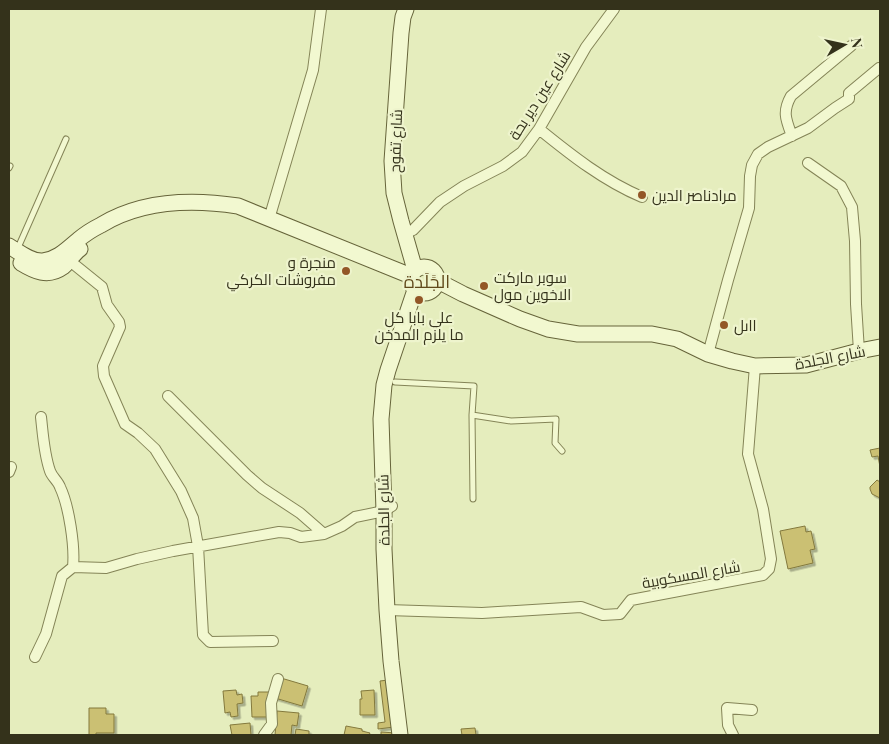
<svg xmlns="http://www.w3.org/2000/svg" width="889" height="744" font-family="'Playfair Display',Cairo,serif">
	<style>
		.building { fill: #cbc073; stroke: #83793d; filter: url(#shadow) }
		.lines { fill: none; stroke-linecap: round; stroke-linejoin: round }
		.lane-casing { stroke: #848457; stroke-width: 7 }
		.street-casing { stroke: #848457; stroke-width: 12 }
		.secondary-casing { stroke: #66643a; stroke-width: 17 }
		.lane { stroke: #f2f8d0; stroke-width: 5 }
		.street { stroke: #f2f8d0; stroke-width: 10 }
		.secondary { stroke: #f2f8d0; stroke-width: 15 }
		.poi-dot { fill: #935727; stroke: #eef4cd; stroke-width: 2 }
		.labels { text-anchor: middle; dominant-baseline: central; stroke-width: 4.5; stroke-linejoin: round; paint-order: stroke }
		.street-label { font-size: 15px; fill: #34321b; stroke: #eef4cd }
		.poi-label { font-size: 15px; fill: #34321b; stroke: #eef4cd; text-anchor: start }
		.quarter-label { font-size: 18px; fill: #60491b; stroke: #eef4cd }
	</style>
	<defs>
		<filter id="shadow"><feDropShadow dx="2.5" dy="2.5" stdDeviation="0" flood-color="#0004"/></filter>
	</defs>
	<rect width="100%" height="100%" fill="#e5edbd"/>
	<path class="building" d="M880 448V467L878 456 872 457 870 450Z
		M877 480 880 482V498L872 494 870 489V487Z
		M805 526 806 532 811 531 815 549 810 550 813 563 788 569 780 531Z
		M281 678 308 686 302 706 275 698Z
		M388 680 394 727 378 729V723L385 722 380 681Z
		M236 690 237 695 242 694 243 703 237 704 238 716 231 717 230 712 225 713 223 691Z
		M374 690 375 715H360V699H362L361 691Z
		M258 692H269V717H252L251 696H258Z
		M89 708H106V714H114V733H96V735H89Z
		M277 711 299 713 297 726 292 725 291 735H275Z
		M250 723 251 735H232L230 725Z
		M346 726 362 729V731L370 733 369 735H344Z
		M475 728 476 735H462L461 729Z
		M296 729 309 731V735H295Z
		M381 732 396 733V735H381Z"/>
	<g class="lines">
		<defs>
			<path id="lane" d="M9 168 10 166
				M17 250 66 139
				M395 382 474 386 472 415 473 499
				M472 415 511 421 556 419 555 443 562 451"/>
			<path id="street" d="M539 129C571 155 604 181 642 197
				M792 136C786 120 782 112 791 96L851 46
				M808 163 841 186 852 207 855 241 856 304 859 351
				M269 219 313 70 321 9
				M405 234 413 230 440 202 464 186 503 166 522 152 539 129 586 47 614 9
				M65 257 102 287 107 305 119 322 120 327 106 359 103 366 104 376 125 424 138 433 155 449 181 491 193 518 198 546 203 635 210 642 273 641
				M708 354 728 280 749 208 750 176 752 165 758 154 768 147 808 128 835 108 849 99V93L879 68
				M168 396 247 475 262 488 300 513 324 534
				M41 417C43 435 44 454 50 471 52 477 58 481 60 487 69 506 75 546 73 567
				M9 472 11 467
				M387 610 482 613 581 607 603 615 620 614 631 600 763 575 769 569 771 559 763 509 748 454 755 366
				M35 657 46 634 62 576 73 567 106 568 137 559 173 551 279 532 290 533 301 537 324 534 342 526 355 517 384 511 392 506
				M264 735 272 724 271 703 278 679
				M733 735 728 725 727 708 752 710"/>
			<path id="secondary" d="M406 9 403 17 401 33 392 161 394 193 401 221 415 270
				M9 246C19 252 31 262 43 261 58 259 67 249 78 240 85 234 93 229 101 225 142 200 192 199 238 206L411 276
				M21 263C34 271 48 278 63 267 69 262 73 254 80 249
				M411 280a13 13 0 1 1 26 0a13 13 0 1 1-26 0Z
				M436 280 463 294 520 319 548 329 578 334H652L677 339 708 354 732 361 755 366 806 365 859 351 880 347
				M400 735 391 661 387 610 384 549V511L381 419 384 385 388 370 415 290"/>
		</defs>
		<use href="#lane" class="lane-casing"/>
		<use href="#street" class="street-casing"/>
		<use href="#secondary" class="secondary-casing"/>
		<use href="#lane" class="lane"/>
		<use href="#street" class="street"/>
		<use href="#secondary" class="secondary"/>
	</g>
	<g class="poi-dot">
		<circle cx="642" cy="195" r="5"/>
		<circle cx="346" cy="271" r="5"/>
		<circle cx="484" cy="286" r="5"/>
		<circle cx="419" cy="300" r="5"/>
		<circle cx="724" cy="325" r="5"/>
	</g>
	<g class="labels">
		<g class="street-label">
			<text transform="translate(539 95) rotate(-58)">شارع عين دير بحة</text>
			<text transform="translate(395 141) rotate(-88)">شارع تفوح</text>
			<text transform="translate(830 357) rotate(-11)">شارع الجلدة</text>
			<text transform="translate(383 510) rotate(-91)">شارع الجلدة</text>
			<text transform="translate(691 574) rotate(-10)">شارع المسكوبية</text>
		</g>
		<g class="poi-label">
			<text x="652" y="195">مرادناصر الدين</text>
			<text x="336" y="262" text-anchor="end">منجرة و<tspan x="336" dy="17">مفروشات الكركي</tspan></text>
			<text x="494" y="277">سوبر ماركت<tspan x="494" dy="17">الاخوين مول</tspan></text>
			<text x="419" y="317" text-anchor="middle">علي بابا كل<tspan x="419" dy="17">ما يلزم المدخن</tspan></text>
			<text x="734" y="325">ااىل</text>
		</g>
		<g class="quarter-label">
			<text x="427" y="281">الجًلَدة</text>
		</g>
	</g>
	<rect width="889" height="744" fill="none" stroke="#34321b" stroke-width="20"/>
	<g transform="translate(844 45) rotate(81)" stroke="#eef4cd" stroke-width="4" paint-order="stroke">
	<path d="M0-4L9 19L0 12L-9 19Z" fill="#34321b"/>
	<text y="-8" font-size="14" font-weight="bold" text-anchor="middle" fill="#34321b">N</text>
	</g>
</svg>
